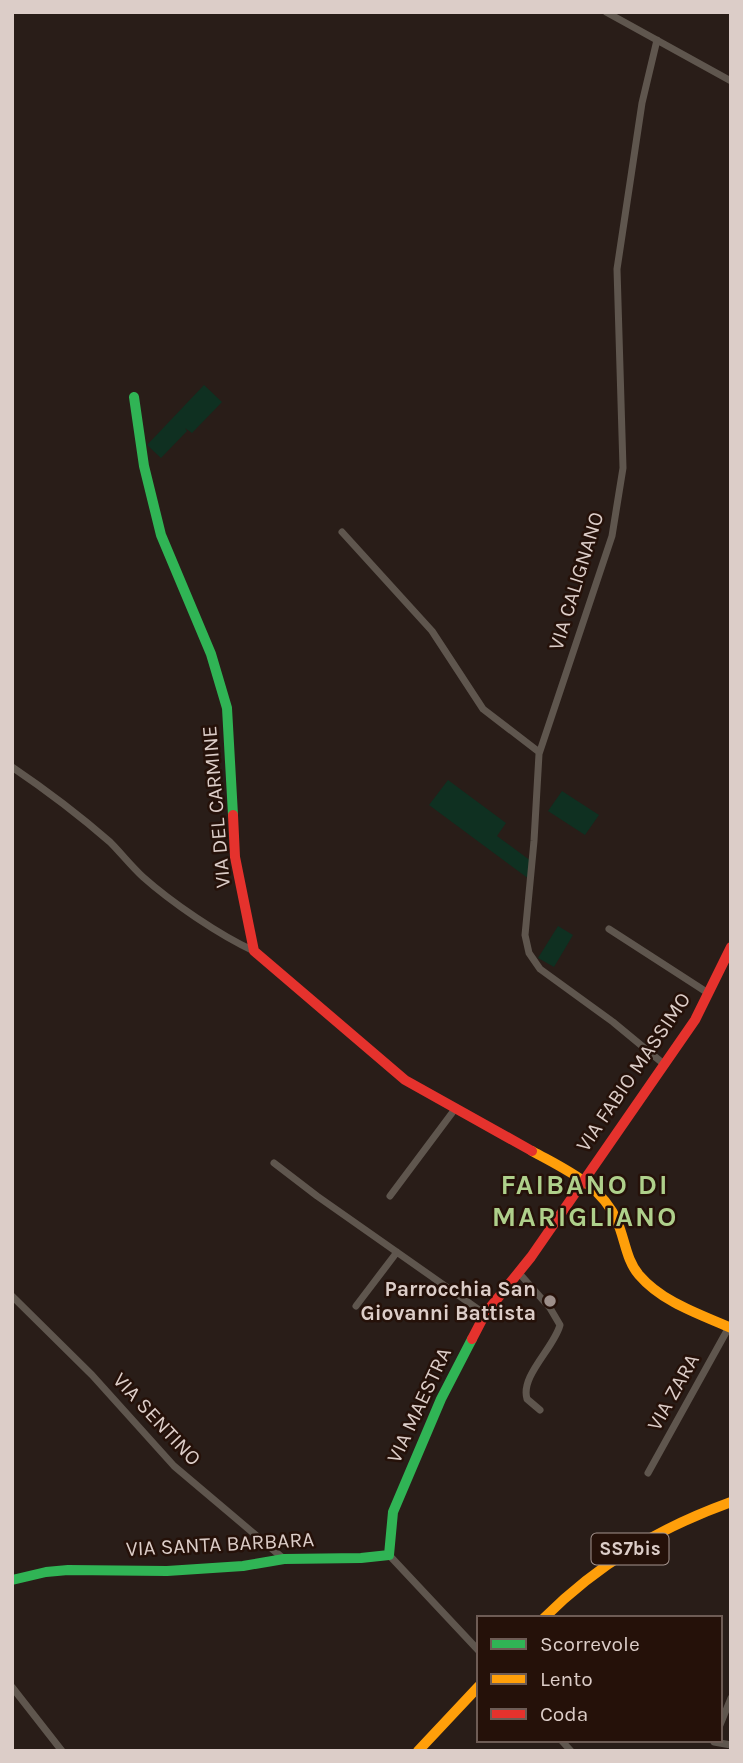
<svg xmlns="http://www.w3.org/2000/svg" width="743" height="1763" font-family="Karla,sans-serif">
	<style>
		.green { fill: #0f3021 }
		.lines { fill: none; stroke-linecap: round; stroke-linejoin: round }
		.street { stroke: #5f564e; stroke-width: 7 }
		.fast { stroke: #30b455; stroke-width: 10 }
		.slow { stroke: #ff9f0a; stroke-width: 10 }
		.jam { stroke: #e5322d; stroke-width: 10 }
		.poi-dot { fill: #9d8f8a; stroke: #251109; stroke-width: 2.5 }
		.labels { text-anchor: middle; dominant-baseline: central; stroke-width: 5; stroke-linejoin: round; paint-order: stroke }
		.shield { fill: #251109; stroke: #a5958f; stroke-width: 2 }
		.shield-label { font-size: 19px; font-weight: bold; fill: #dccdc8 }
		.street-label { font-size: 21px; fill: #dccdc8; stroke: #251109 }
		.poi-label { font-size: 21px; font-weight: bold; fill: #dccdc8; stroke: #251109; text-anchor: end }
		.district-label { font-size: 28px; font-weight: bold; letter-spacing: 2px; fill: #afd08b; stroke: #251109 }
	</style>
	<rect width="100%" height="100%" fill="#291d18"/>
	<path class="green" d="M204 385 222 402 192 433 185 428 187 431 161 458 147 445Z
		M448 780 506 823 497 836 531 861 529 879 429 805Z
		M562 791 599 815 585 835 548 811Z
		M558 926 573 935 554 967 538 958Z"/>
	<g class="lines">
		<path class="street" d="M606 12 731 81
			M657 40 642 103 617 269 623 468 612 536 539 754 534 841 525 935 529 953 540 969 613 1022 665 1065
			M342 532 432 631 483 709 539 752
			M12 767C46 790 79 815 110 842 121 853 131 866 143 877 171 902 219 935 254 951
			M609 929 708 993
			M274 1163 317 1196 485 1314
			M390 1196 455 1109
			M519 1273 550 1308 560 1325C554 1348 520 1376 527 1399L540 1410
			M12 1296 92 1375 174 1466 284 1559
			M356 1306 397 1252
			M648 1473 729 1327
			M389 1555 479 1651
			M12 1687 62 1751
			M720 1725 731 1698
			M561 1740 571 1751
			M714 1742 731 1745"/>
		<path class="fast" d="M134 397 144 466 161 535 211 654 227 708 233 815
			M12 1580 46 1572 68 1570 167 1571 243 1566 284 1559 361 1558 389 1555 393 1512 441 1399 472 1339"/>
		<path class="slow" d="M532 1151C564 1169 602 1185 617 1221 625 1239 626 1260 639 1275 662 1302 699 1314 731 1328
			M544 1618C598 1564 659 1528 731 1502
			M418 1751 479 1686"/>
		<path class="jam" d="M233 815 235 857 254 951 405 1080 532 1151
			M472 1339 485 1314 531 1257 695 1020 731 947"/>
	</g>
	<circle class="poi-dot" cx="550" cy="1301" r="7"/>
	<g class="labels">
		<rect class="shield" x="591.5" y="1533.5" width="77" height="31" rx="5"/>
		<g class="shield-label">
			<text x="630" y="1549">SS7bis</text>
		</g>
		<g class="street-label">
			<text transform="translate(576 581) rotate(-73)">VIA CALIGNANO</text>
			<text transform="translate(216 807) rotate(-95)">VIA DEL CARMINE</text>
			<text transform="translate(633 1072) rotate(-56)">VIA FABIO MASSIMO</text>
			<text transform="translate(673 1392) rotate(-61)">VIA ZARA</text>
			<text transform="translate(419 1405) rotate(-65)">VIA MAESTRA</text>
			<text transform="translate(157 1419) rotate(47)">VIA SENTINO</text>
			<text transform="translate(220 1544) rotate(-3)">VIA SANTA BARBARA</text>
		</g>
		<g class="poi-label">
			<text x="536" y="1289">Parrocchia San<tspan x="536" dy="24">Giovanni Battista</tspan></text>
		</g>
		<g class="district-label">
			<text x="585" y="1184">FAIBANO DI<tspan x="585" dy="32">MARIGLIANO</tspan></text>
		</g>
	</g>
	<rect width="743" height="1763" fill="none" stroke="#dccdc8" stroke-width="28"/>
	<rect x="477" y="1616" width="245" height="126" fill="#251109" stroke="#6e5c55" stroke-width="2"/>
	<rect x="491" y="1639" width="35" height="10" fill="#30b455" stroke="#6e5c55" stroke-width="2"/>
	<text x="540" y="1651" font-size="21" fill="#dccdc8">Scorrevole</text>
	<rect x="491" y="1674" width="35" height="10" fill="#ff9f0a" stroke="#6e5c55" stroke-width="2"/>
	<text x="540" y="1686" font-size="21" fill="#dccdc8">Lento</text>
	<rect x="491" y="1709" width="35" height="10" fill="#e5322d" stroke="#6e5c55" stroke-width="2"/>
	<text x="540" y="1721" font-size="21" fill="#dccdc8">Coda</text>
</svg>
